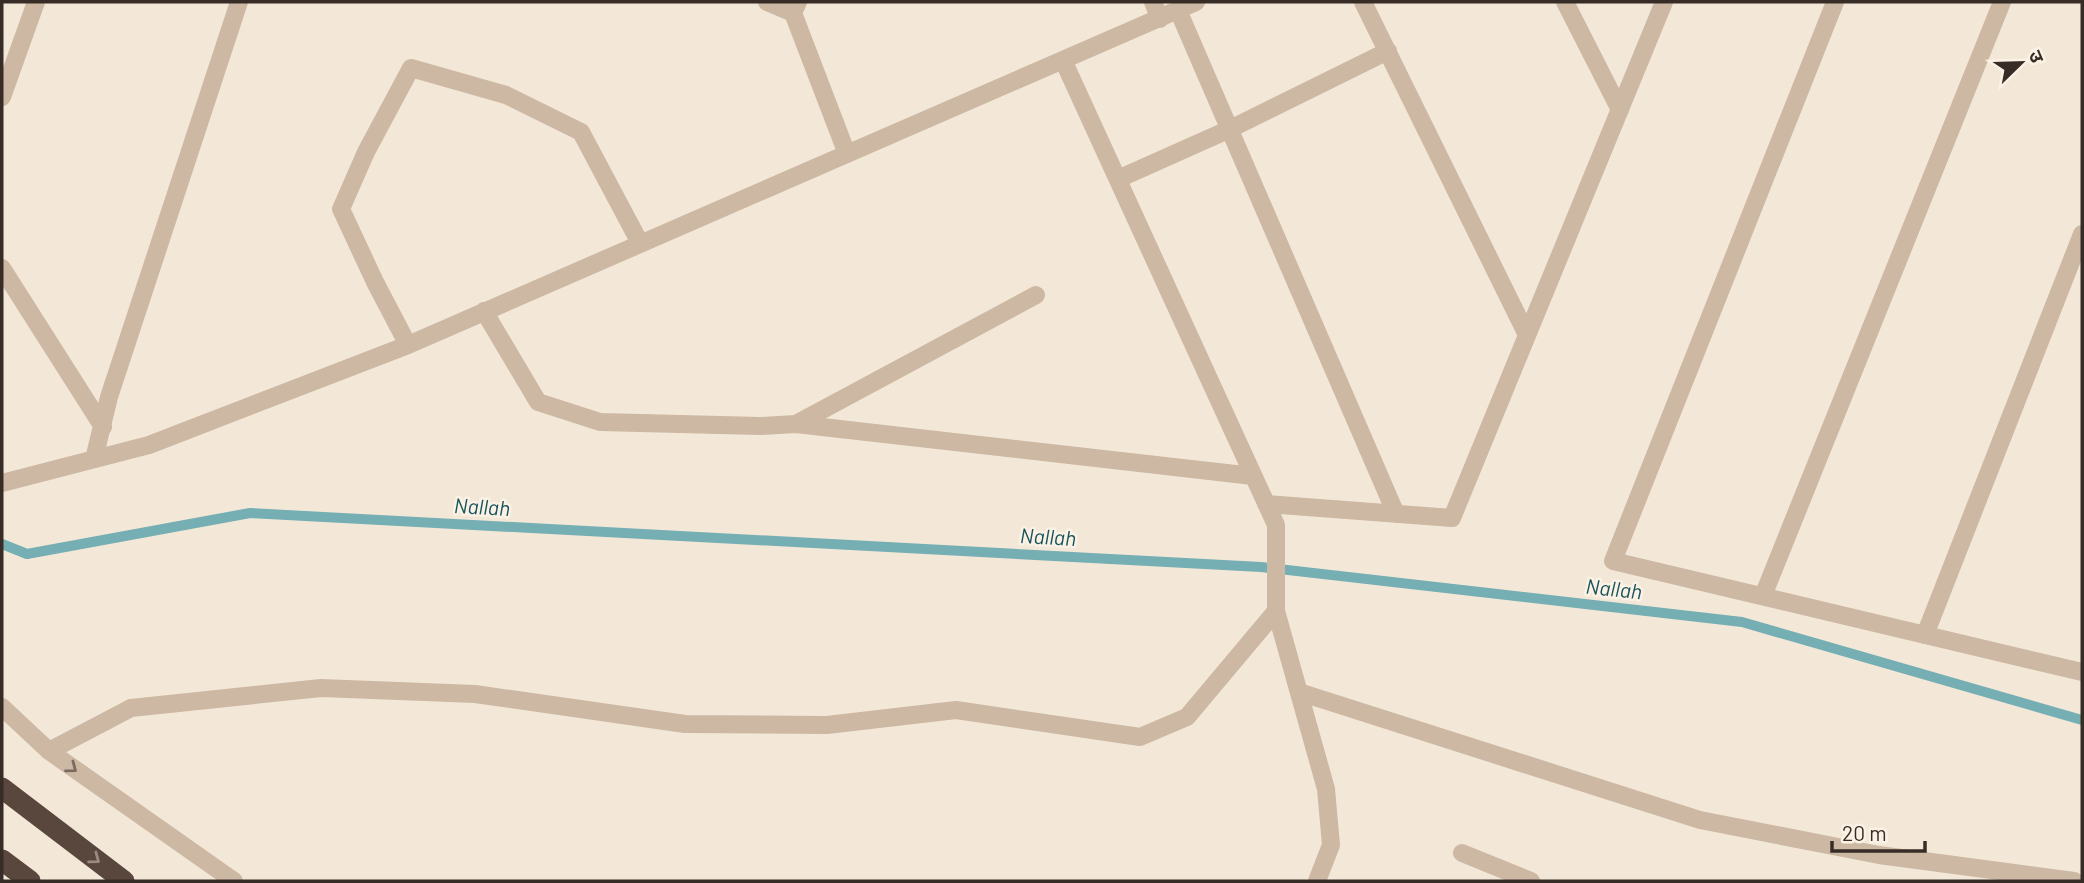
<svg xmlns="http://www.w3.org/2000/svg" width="2084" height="883" font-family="Barlow,'Noto Sans Devanagari',sans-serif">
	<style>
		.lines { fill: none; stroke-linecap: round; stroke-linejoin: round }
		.stream { stroke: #75aeb3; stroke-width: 10 }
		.minor { stroke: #ccb8a3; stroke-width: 18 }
		.highway { stroke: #59463c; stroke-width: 21 }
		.oneway { stroke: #7a6b5e }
		.oneway2 { stroke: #9a8b80 }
		.labels { text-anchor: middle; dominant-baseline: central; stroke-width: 5; stroke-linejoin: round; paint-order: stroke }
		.water-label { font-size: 21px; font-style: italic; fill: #18545c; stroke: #fbf2e5 }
	</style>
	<rect width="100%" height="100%" fill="#f3e8d8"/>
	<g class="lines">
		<path class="stream" d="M2 544 27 554 250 513 1261 567 1742 622 2082 720"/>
		<path class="minor" d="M767 2 793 13
			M798 2 793 13 847 154
			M1153 2 1160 19
			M1363 2 1527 335
			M1565 2 1620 110
			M1835 2 1613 561 2082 672
			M1178 10 1396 514
			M1063 60 1276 525V611L1326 789 1331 845 1317 881
			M2 97 36 2
			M1118 179 1230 129 1388 51
			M2 268 103 427
			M484 311 538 402 600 422 760 426 796 424 1253 476
			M408 345 375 282 341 209 366 152 411 68 506 95 581 132 640 243
			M796 424 1036 295
			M94 459 109 397 239 2
			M2 483 149 445 408 345 1196 2
			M1266 504 1452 518 1664 2
			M1763 596 2002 2
			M1925 635 2082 234
			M1299 692 1700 820 1879 855 2074 881
			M2 707 49 751 234 881
			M49 751 131 708 321 688 475 694 685 724 827 725 956 710 1140 737 1187 717 1276 611
			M1462 853 1531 881"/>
		<path class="highway" d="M2 788 124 881
			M2 860 30 881"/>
	</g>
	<defs><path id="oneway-chevron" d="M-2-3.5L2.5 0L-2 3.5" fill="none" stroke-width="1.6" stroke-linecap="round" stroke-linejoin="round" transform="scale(1.75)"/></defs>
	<use class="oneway" href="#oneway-chevron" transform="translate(72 768) rotate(37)"/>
	<use class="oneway2" href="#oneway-chevron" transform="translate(95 859) rotate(37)"/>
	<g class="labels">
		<g class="water-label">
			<text transform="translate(482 506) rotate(3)">Nallah</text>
			<text transform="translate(1048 536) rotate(3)">Nallah</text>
			<text transform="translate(1614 588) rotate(6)">Nallah</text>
		</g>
	</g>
	<rect width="2084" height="883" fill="none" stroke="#372c26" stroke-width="7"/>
	<g transform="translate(2021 63) rotate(67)" stroke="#fbf2e5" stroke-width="5" paint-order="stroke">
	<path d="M0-5L12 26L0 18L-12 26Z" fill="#372c26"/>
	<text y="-10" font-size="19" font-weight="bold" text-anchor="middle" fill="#372c26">उ</text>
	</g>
	<path d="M1832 841v10h93v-10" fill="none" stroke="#372c26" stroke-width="3.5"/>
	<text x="1842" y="841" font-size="21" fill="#372c26" stroke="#fbf2e5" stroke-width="5" paint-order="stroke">20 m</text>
</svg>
